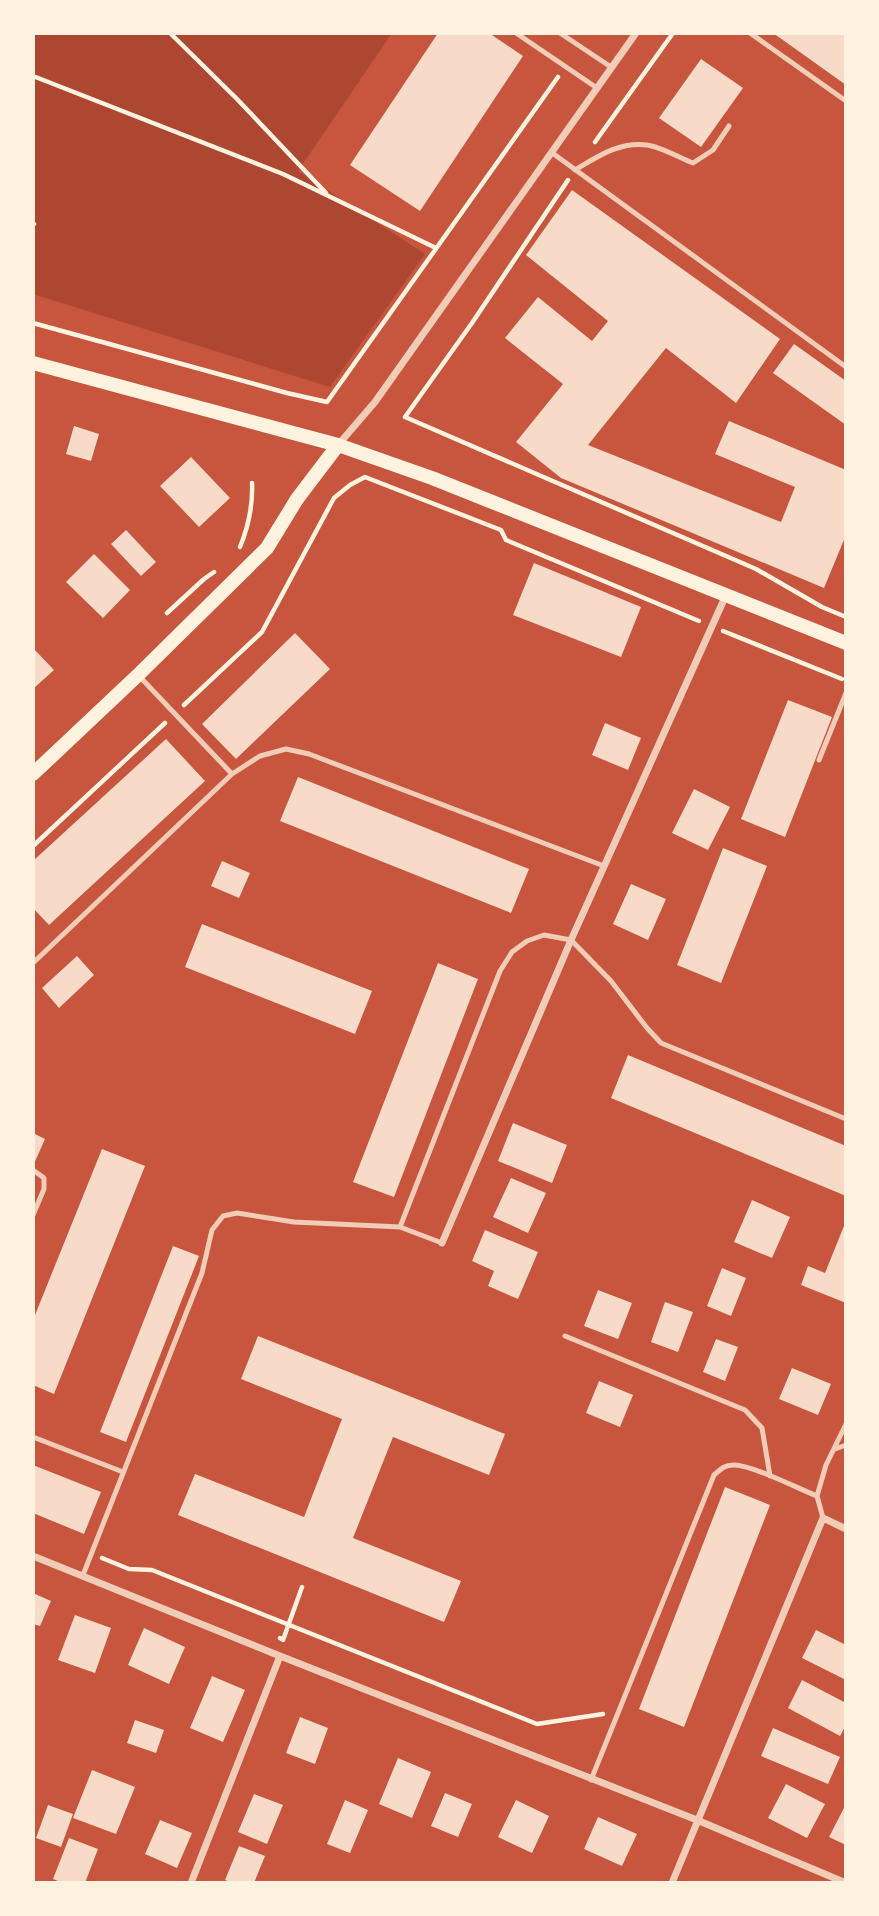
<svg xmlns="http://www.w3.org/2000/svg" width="879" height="1916" font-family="'Source Sans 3',sans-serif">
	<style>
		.green { fill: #ae4732 }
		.building { fill: #f7dbc8 }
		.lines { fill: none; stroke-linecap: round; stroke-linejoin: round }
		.path { stroke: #fff3e0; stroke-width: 4.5 }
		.service { stroke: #f1ccb7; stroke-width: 5 }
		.minor { stroke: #f1ccb7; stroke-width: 7 }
		.secondary { stroke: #fff3e0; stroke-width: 14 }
	</style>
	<rect width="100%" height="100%" fill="#c8553d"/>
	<path class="green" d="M33 33H392L298 171 425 254 330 387 33 294Z"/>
	<path class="building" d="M438 33H489L523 56 420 211 350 165Z
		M773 33H841L846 36V85Z
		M701 59 743 88 701 147 659 118Z
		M572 190 780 339 736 403 666 348 588 445 781 522 795 487 715 454 729 421 846 470V535L824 588 561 478 516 442 563 384 505 338 538 297 592 341 608 321 526 255Z
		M794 344 846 381V425L773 373Z
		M74 426 99 434 91 461 66 454Z
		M191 457 230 498 199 527 160 486Z
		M126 530 156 562 141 576 111 544Z
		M94 554 130 590 103 618 66 582Z
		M534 563 641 607 621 657 513 615Z
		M295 633 330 669 236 759 202 724Z
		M33 648 54 670 33 689Z
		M788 700 832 717 785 837 741 819Z
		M605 723 641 738 628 770 592 755Z
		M166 739 205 781 49 925 33 908V861Z
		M298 777 529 869 511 913 280 821Z
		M694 789 730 807 708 850 672 833Z
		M723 848 767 866 721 983 677 965Z
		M222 861 250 873 239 898 211 886Z
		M631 884 666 899 648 940 613 924Z
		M202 924 372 991 355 1034 185 967Z
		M77 956 94 975 59 1008 42 988Z
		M438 963 478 979 394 1197 353 1182Z
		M628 1055 846 1146V1196L611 1098Z
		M513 1123 567 1145 552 1183 498 1161Z
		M33 1133 45 1139 33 1166Z
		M102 1149 145 1166 54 1394 33 1385V1320Z
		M511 1178 546 1193 528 1233 493 1217Z
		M752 1200 790 1217 772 1258 734 1242Z
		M846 1221V1303L801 1285 808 1266 825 1273Z
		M485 1230 538 1252 518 1299 488 1286 494 1271 472 1261Z
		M173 1246 199 1256 126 1442 100 1432Z
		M722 1268 746 1278 731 1316 707 1306Z
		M598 1290 632 1303 618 1339 584 1326Z
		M665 1302 693 1312 678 1352 651 1342Z
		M258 1336 505 1434 489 1475 393 1437 353 1538 461 1581 444 1622 178 1515 195 1474 304 1517 342 1419 241 1379Z
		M716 1339 738 1347 725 1381 703 1372Z
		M792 1368 831 1384 818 1415 779 1399Z
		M599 1381 633 1395 620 1427 586 1413Z
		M33 1465 101 1492 84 1534 33 1513Z
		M725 1487 770 1505 684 1727 639 1709Z
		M33 1593 51 1601 40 1626 33 1624Z
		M75 1615 111 1628 95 1673 58 1660Z
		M144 1628 185 1647 169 1684 128 1665Z
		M816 1630 846 1645V1680L802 1658Z
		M212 1676 245 1690 223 1742 190 1728Z
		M802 1680 846 1703V1725L840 1736 788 1708Z
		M300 1717 328 1728 315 1764 286 1753Z
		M135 1720 164 1730 156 1753 127 1743Z
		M773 1728 840 1757 828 1784 761 1756Z
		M398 1758 431 1772 412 1818 379 1804Z
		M92 1770 135 1787 116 1834 73 1818Z
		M786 1784 825 1804 807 1838 768 1818Z
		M445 1793 472 1804 458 1837 431 1826Z
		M254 1794 283 1805 267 1844 238 1832Z
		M345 1800 368 1810 350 1853 327 1844Z
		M516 1800 549 1816 532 1853 498 1837Z
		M846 1804V1845L829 1837Z
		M48 1805 73 1814 61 1847 36 1838Z
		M598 1817 637 1834 622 1866 584 1849Z
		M160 1820 192 1833 177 1868 145 1854Z
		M69 1838 98 1849 85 1883H63L53 1879Z
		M239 1846 265 1856 254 1883H233L225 1880Z"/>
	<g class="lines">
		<path class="path" d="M170 33 237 99 326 193
			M33 76 283 174 436 248
			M595 142 673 33
			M568 180 472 323 405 417 756 569 822 607 846 617
			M33 225 34 224
			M33 323 287 393 327 402 558 77
			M240 547C249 525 253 506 252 483
			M167 613 204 579 214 572
			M723 631 842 679
			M184 705 262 632 334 498 350 485 365 477 501 530 506 540 699 621
			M33 846 165 723
			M102 1558 129 1569 152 1570 537 1724 603 1714
			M280 1638 283 1640 302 1587"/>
		<path class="service" d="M516 33 597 88
			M560 33 611 67
			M750 33 846 101
			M551 152 846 367
			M575 170C597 157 620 141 647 145 661 147 680 158 693 163L713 150 729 126
			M819 760 846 693
			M232 774 260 756 286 749 309 754 604 866
			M33 963 232 774 140 677
			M33 1170 44 1178V1189L33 1215
			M400 1227 500 971 512 952 527 941 544 935 571 940 611 981 647 1028 661 1043 846 1119
			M565 1336 745 1410 762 1428 770 1476
			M33 1437 123 1472
			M835 1449 846 1445
			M823 1518 817 1496 826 1465 846 1424
			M83 1575 202 1273 212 1230 223 1216 237 1213 294 1222 400 1227 442 1243
			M591 1780 714 1475C720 1470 724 1465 733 1465 750 1464 799 1489 817 1496"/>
		<path class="minor" d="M338 445 375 402 636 33
			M442 1243 571 940 726 595
			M33 1556 280 1656 697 1820 846 1883
			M191 1883 280 1656
			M672 1883 823 1518 846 1529"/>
		<path class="secondary" d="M33 363 338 445 432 478 846 643
			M33 774 138 675 267 548 297 499 338 445"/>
	</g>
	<rect width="879" height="1916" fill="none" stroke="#fff3e0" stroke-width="70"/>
</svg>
